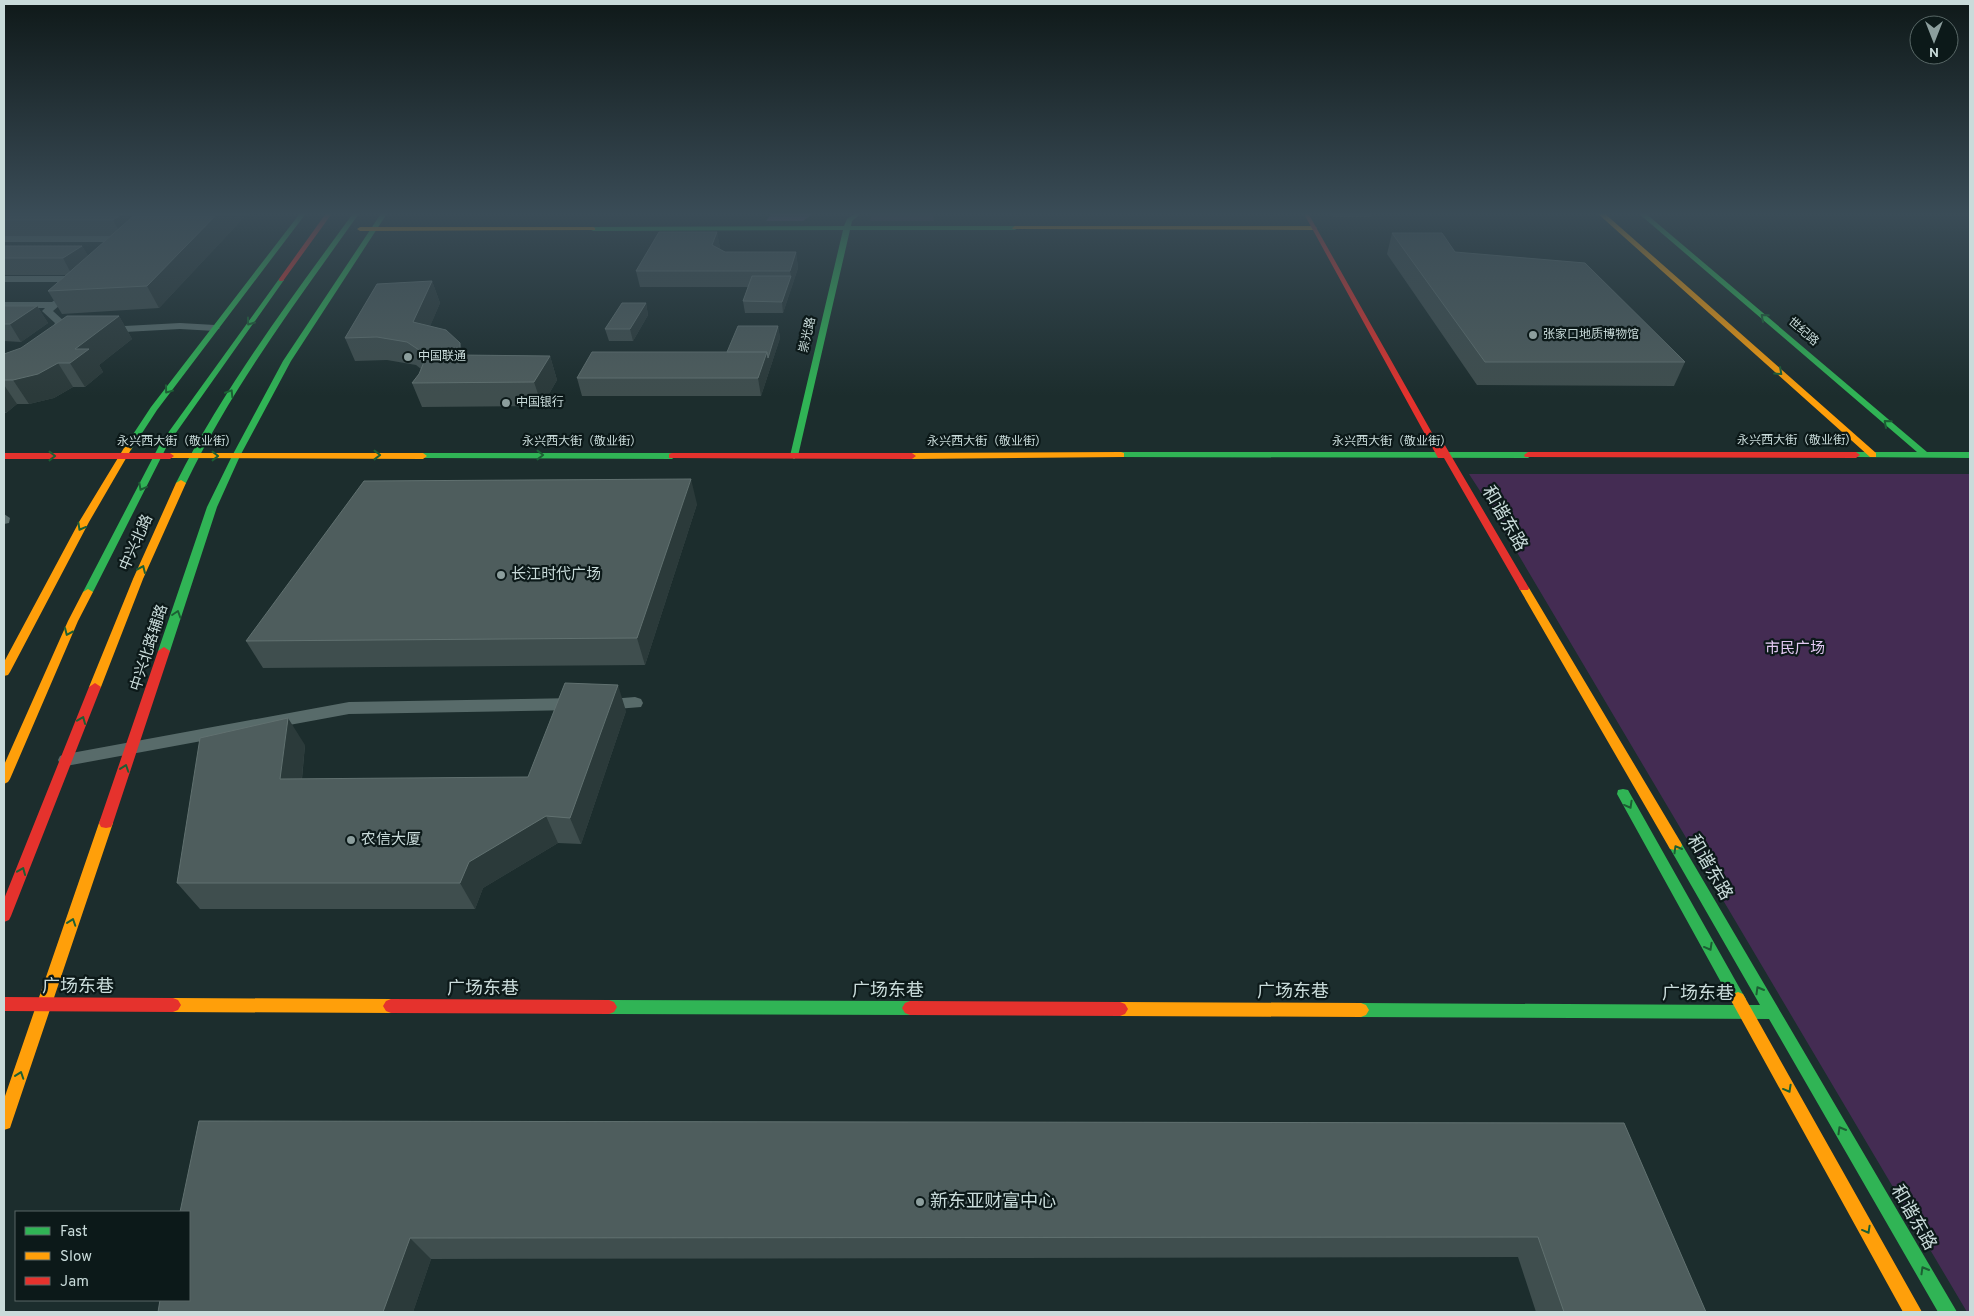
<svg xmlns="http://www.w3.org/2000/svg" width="1974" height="1316" font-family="Overpass,'Noto Sans SC',sans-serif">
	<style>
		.green { fill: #442c53 }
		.forest { fill: #6f4687 }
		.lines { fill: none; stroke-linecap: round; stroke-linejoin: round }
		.lane { fill: #586b6a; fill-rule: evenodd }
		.fast { fill: #30b455; fill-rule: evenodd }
		.slow { fill: #ff9f0a; fill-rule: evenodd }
		.jam { fill: #e5322d; fill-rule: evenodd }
		.wall { fill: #3f4e4e }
		.shaded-wall { fill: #2b3a3a }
		.building { fill: #4e5d5d; stroke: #617170 }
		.oneway { stroke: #1c5f34 }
		.poi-dot { fill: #8c9e9d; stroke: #0c1919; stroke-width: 2 }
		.labels { text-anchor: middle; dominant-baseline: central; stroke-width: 4.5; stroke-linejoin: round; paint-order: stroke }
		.far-street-label { font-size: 12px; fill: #c9dbda; stroke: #0c1919 }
		.far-poi-label { font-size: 12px; fill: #c9dbda; stroke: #0c1919; text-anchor: start }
		.street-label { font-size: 15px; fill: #c9dbda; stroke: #0c1919 }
		.poi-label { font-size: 15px; fill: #c9dbda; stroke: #0c1919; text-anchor: start }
		.park-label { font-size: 15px; fill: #e3c9f2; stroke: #0c1919 }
		.near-street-label { font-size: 18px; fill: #c9dbda; stroke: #0c1919 }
		.near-poi-label { font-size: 18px; fill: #c9dbda; stroke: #0c1919; text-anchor: start }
	</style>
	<rect width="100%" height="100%" fill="#1c2d2d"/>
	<path class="green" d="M872 212H932L934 221H870Z
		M1469 474H1970V1312H1967L1486 500Z"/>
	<path class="forest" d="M773 212H815L803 221H766Z"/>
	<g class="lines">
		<path class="lane" d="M4 236H127L131 239 127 242H4Z
			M4 276H83L88 279 83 282H4Z
			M72 287 77 290 75 292 53 311 65 322C62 330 61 338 52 340L47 337 55 323 42 311 45 308H4V302H52Z
			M180 323 215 325 220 328 215 331 180 329 106 333 101 330 106 327Z
			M4 514 10 518 9 523 4 524Z
			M635 697 641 699 643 703 641 707 604 710 598 708 596 704 598 700Z
			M576 698 582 700 584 704 582 708 576 710 349 714 66 766 60 764 58 760 60 756 66 754 349 702Z"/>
		<path class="fast" d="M301 212H307L157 410 131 450H125L124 448 151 407Z
			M354 212H360C298 300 233 385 186 483L181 486 178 485 176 483C225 386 290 300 354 212Z
			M382 212H388L291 361 240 456 217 507 170 651 168 654H160L158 651 207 507 232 456 283 361Z
			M1637 212H1644L1927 452H1970V458L1853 457 1852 455 1856 452H1917Z
			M856 213 859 215 852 221 851 226H1015L1018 228 1015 230H850L798 456 794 459 790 456 843 230 593 231 590 229 593 227 844 226 847 219Z
			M279 279 284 280 168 444 93 592 88 595 84 594 83 592 160 444Z
			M1121 452H1528L1532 455 1528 458 1118 457V453Z
			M423 453H672L676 456 672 459 420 458 419 456Z
			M1623 789 1628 790 1743 994 1746 999 1741 1005H1760L1668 845 1670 841 1675 840 1680 841 1957 1312H1938L1769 1019 1361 1017 1356 1015 1353 1010 1356 1005 1361 1003 1735 1005 1733 1004 1617 794 1618 790Z
			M609 1000 910 1001 915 1003 918 1008 915 1013 910 1015 609 1014 604 1012 601 1007 604 1002Z"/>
		<path class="slow" d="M1596 212H1603L1876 453V457H1870Z
			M1015 226H1314L1317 228 1314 230 1013 229 1012 228Z
			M593 227 595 228V230L360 231 357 229 360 227Z
			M128 445 132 448 89 522 10 672 8 675 4 676V662L79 522 124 448Z
			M1121 452 1124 453V457L912 459 908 456 912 453Z
			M170 453H423L427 456 423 459 167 458V454Z
			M181 480 186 483 143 579 101 687 99 690H91L89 687 133 579 176 483Z
			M1524 585 1529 588 1680 841 1682 845 1680 849 1675 850 1670 849 1519 588Z
			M88 589 93 592 78 621 10 779 8 782 4 784V765L68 621 83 592Z
			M106 818 111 819 113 823 12 1122 10 1128 4 1130V1099L99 823 101 819Z
			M1738 992 1743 994 1922 1312H1903L1733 1004 1730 999 1733 994Z
			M173 998 391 999 396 1001 399 1006 396 1011 391 1013 173 1012 168 1010 165 1005 168 1000Z
			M1120 1002 1361 1003 1366 1005 1369 1010 1366 1015 1361 1017 1120 1016 1115 1014 1112 1009 1115 1004Z"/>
		<path class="jam" d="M327 212H333L283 281H279V279Z
			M1303 212 1308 213 1436 440H1442L1443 442 1529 588 1528 590H1520L1444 458H1438L1437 456Z
			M1528 452H1856L1860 455 1856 458 1525 457 1524 455Z
			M4 453H170L174 456 170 459H4Z
			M672 453H912L916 456 912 459 669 458V454Z
			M164 647 170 651 113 823 111 827 106 828 101 827 99 823 158 651Z
			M95 683 101 687 11 916 9 920 4 922V899L89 687Z
			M4 997 173 998 178 1000 181 1005 178 1010 173 1012 4 1011Z
			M391 999 609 1000 614 1002 617 1007 614 1012 609 1014 391 1013 386 1011 383 1006 386 1001Z
			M910 1001 1120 1002 1125 1004 1128 1009 1125 1014 1120 1016 910 1015 905 1013 902 1008 905 1003Z"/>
	</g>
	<path class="wall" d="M4 212H133L135 215 138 212H249L159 308 62 314 48 291 67 275H4V246H82L88 256 112 236H4Z
		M1330 212H1372L1371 217H1333Z
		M717 232 720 249 725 252H796L798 268 783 313H745L743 301 748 287H640L636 271Z
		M1392 233 1455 252 1685 362 1674 386 1477 385 1387 254Z
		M432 281 440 303 430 326 464 355 550 356 557 380 542 406 422 407 412 383 419 374 421 369 416 365 387 360 355 361 345 338Z
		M646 303 648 315 633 341H609L605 329Z
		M4 306H37L48 323 21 342 4 341Z
		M119 316 132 339 99 365 103 372 85 387H73L54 398 29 404H17L6 413H4V354Z
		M778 326 780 338 761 396H582L577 378 727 352Z
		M697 504 645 665 263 668 246 641Z
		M626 711 581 844 558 843 483 888 475 909H200L177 883 305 745 302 779 528 777Z
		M1624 1123 1706 1312H1536L1518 1257 431 1259 413 1312H158L189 1212Z"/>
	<path class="shaded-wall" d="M125 212H133L139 224 122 236 113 220Z
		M219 212H249L159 308 147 286Z
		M717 232 720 248 715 261 712 245Z
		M82 246 92 262 72 275 63 258Z
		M796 252 798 268 783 313 782 302 791 276 790 271Z
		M432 281 440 303 422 345 413 322Z
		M646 303 648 315 633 341 630 329Z
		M37 306 48 323 21 342 10 324Z
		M119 316 132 339 99 365 103 372 85 387 70 363 75 349Z
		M778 326 780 338 761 396 758 378 767 352Z
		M460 343 468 366 460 355Z
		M550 356 557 380 542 406 534 382Z
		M58 363 73 387 54 398 29 404 13 380Z
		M4 385 17 404 6 413 4 410Z
		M691 479 697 504 645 665 637 638Z
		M618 685 626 711 581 844 570 818Z
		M288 718 305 745 299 806 280 779Z
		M546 816 558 843 483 888 475 909 460 883 469 862Z
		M410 1238 431 1259 413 1312H383Z"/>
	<path class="building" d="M4 212H125L113 220H4Z
		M138 212H219L147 286 48 291Z
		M659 232H717L712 245 725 252H796L790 271H636Z
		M1392 233H1442L1455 252 1585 263 1685 362H1485Z
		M4 246H82L63 258H4Z
		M752 276H791L782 302 743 301Z
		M432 281 413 322 446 330 460 343V355L550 356 534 382 412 383 419 374 424 362 419 350 407 342 377 337 345 338 377 284Z
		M622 303H646L630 329H605Z
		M4 306H37L10 324H4Z
		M67 316H119L75 349H89L70 363H58L38 374 13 380H4V354L21 348Z
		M738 326H778L768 358 767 352H727Z
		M592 352H767L758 378H577Z
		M691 479 637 638 246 641 364 481Z
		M565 683 618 685 570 818 546 816 469 862 460 883H177L200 738 288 718 280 779 528 777Z
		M199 1121 1624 1123 1706 1312H1564L1538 1237 410 1238 383 1312H158L160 1300H189V1212H180Z"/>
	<defs><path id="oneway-chevron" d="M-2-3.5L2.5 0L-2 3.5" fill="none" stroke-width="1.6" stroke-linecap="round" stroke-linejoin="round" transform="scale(1.25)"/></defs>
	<g class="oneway">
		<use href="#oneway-chevron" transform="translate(1764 317) rotate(-139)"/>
		<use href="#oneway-chevron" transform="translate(250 322) rotate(126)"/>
		<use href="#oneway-chevron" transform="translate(1779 372) rotate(42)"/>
		<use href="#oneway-chevron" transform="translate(168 390) rotate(127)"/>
		<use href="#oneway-chevron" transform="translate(230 393) rotate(-58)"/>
		<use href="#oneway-chevron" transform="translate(1887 423) rotate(-139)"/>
		<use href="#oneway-chevron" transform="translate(377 455)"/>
		<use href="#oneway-chevron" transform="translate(540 455)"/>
		<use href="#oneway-chevron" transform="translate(52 456)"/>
		<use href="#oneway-chevron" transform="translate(215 456)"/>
		<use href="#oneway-chevron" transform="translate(142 487) rotate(118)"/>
		<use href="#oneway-chevron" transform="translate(81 527) rotate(119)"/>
		<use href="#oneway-chevron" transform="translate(142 569) rotate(-66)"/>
		<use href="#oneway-chevron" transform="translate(177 614) rotate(-72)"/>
		<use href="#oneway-chevron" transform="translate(68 632) rotate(114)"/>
		<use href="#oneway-chevron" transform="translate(82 720) rotate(-68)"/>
		<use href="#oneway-chevron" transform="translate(125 768) rotate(-71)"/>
		<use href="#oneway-chevron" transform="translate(1629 805) rotate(61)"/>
		<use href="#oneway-chevron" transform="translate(1677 849) rotate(-120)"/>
		<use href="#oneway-chevron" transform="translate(22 871) rotate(-68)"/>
		<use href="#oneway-chevron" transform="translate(72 922) rotate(-71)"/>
		<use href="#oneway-chevron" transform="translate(1709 947) rotate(61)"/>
		<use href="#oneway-chevron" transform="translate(1759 990) rotate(-120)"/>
		<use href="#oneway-chevron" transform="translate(20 1075) rotate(-71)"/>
		<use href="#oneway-chevron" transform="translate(1788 1089) rotate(61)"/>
		<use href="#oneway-chevron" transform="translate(1841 1130) rotate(-120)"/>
		<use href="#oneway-chevron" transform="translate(1867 1230) rotate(61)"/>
		<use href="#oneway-chevron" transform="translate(1924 1270) rotate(-120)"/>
	</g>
	<linearGradient id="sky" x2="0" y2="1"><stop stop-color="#0f1919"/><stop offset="0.54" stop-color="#3a4c57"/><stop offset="1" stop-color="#3a4c57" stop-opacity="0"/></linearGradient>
	<rect width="1974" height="396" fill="url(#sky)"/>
	<g class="poi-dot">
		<circle cx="1533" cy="335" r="5"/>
		<circle cx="408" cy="357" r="5"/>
		<circle cx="506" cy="403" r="5"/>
		<circle cx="501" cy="575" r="5"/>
		<circle cx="351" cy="840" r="5"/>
		<circle cx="920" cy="1202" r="5"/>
	</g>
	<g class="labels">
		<g class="far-street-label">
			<text transform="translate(1803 332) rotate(41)">世纪路</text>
			<text transform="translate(808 335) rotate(-77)">崇光路</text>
			<text x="1797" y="441">永兴西大街（敬业街）</text>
			<text x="177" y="442">永兴西大街（敬业街）</text>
			<text x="582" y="442">永兴西大街（敬业街）</text>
			<text x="987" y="442">永兴西大街（敬业街）</text>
			<text x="1392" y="442">永兴西大街（敬业街）</text>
		</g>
		<g class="far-poi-label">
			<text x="1543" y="335">张家口地质博物馆</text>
			<text x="418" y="357">中国联通</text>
			<text x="516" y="403">中国银行</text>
		</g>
		<g class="street-label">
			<text transform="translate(137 543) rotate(-66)">中兴北路</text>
			<text transform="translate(150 648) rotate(-72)">中兴北路辅路</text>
		</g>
		<g class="poi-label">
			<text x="511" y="575">长江时代广场</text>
			<text x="361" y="840">农信大厦</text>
		</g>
		<g class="park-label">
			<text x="1795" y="649">市民广场</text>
		</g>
		<g class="near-street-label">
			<text transform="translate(1504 519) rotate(60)">和谐东路</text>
			<text transform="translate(1709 868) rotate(60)">和谐东路</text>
			<text x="78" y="987">广场东巷</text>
			<text x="483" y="989">广场东巷</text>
			<text x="888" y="991">广场东巷</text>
			<text x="1293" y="992">广场东巷</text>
			<text x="1698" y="994">广场东巷</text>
			<text transform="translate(1913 1218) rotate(60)">和谐东路</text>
		</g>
		<g class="near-poi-label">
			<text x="930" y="1202">新东亚财富中心</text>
		</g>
	</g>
	<rect width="1974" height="1316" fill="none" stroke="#c9dbda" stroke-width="10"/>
	<rect x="15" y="1211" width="175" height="90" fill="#0c1919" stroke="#586766"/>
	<rect x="25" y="1227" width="25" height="8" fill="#30b455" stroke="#586766"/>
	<text x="60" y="1236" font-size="15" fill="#c9dbda">Fast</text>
	<rect x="25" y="1252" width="25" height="8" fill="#ff9f0a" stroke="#586766"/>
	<text x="60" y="1261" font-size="15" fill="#c9dbda">Slow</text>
	<rect x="25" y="1277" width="25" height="8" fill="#e5322d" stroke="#586766"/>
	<text x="60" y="1286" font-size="15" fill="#c9dbda">Jam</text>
	<g transform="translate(1934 40) rotate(180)"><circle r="24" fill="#0c1919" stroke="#586766"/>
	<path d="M0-4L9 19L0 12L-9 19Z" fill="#8c9e9d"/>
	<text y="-8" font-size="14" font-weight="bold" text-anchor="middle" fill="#c9dbda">N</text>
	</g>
</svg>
